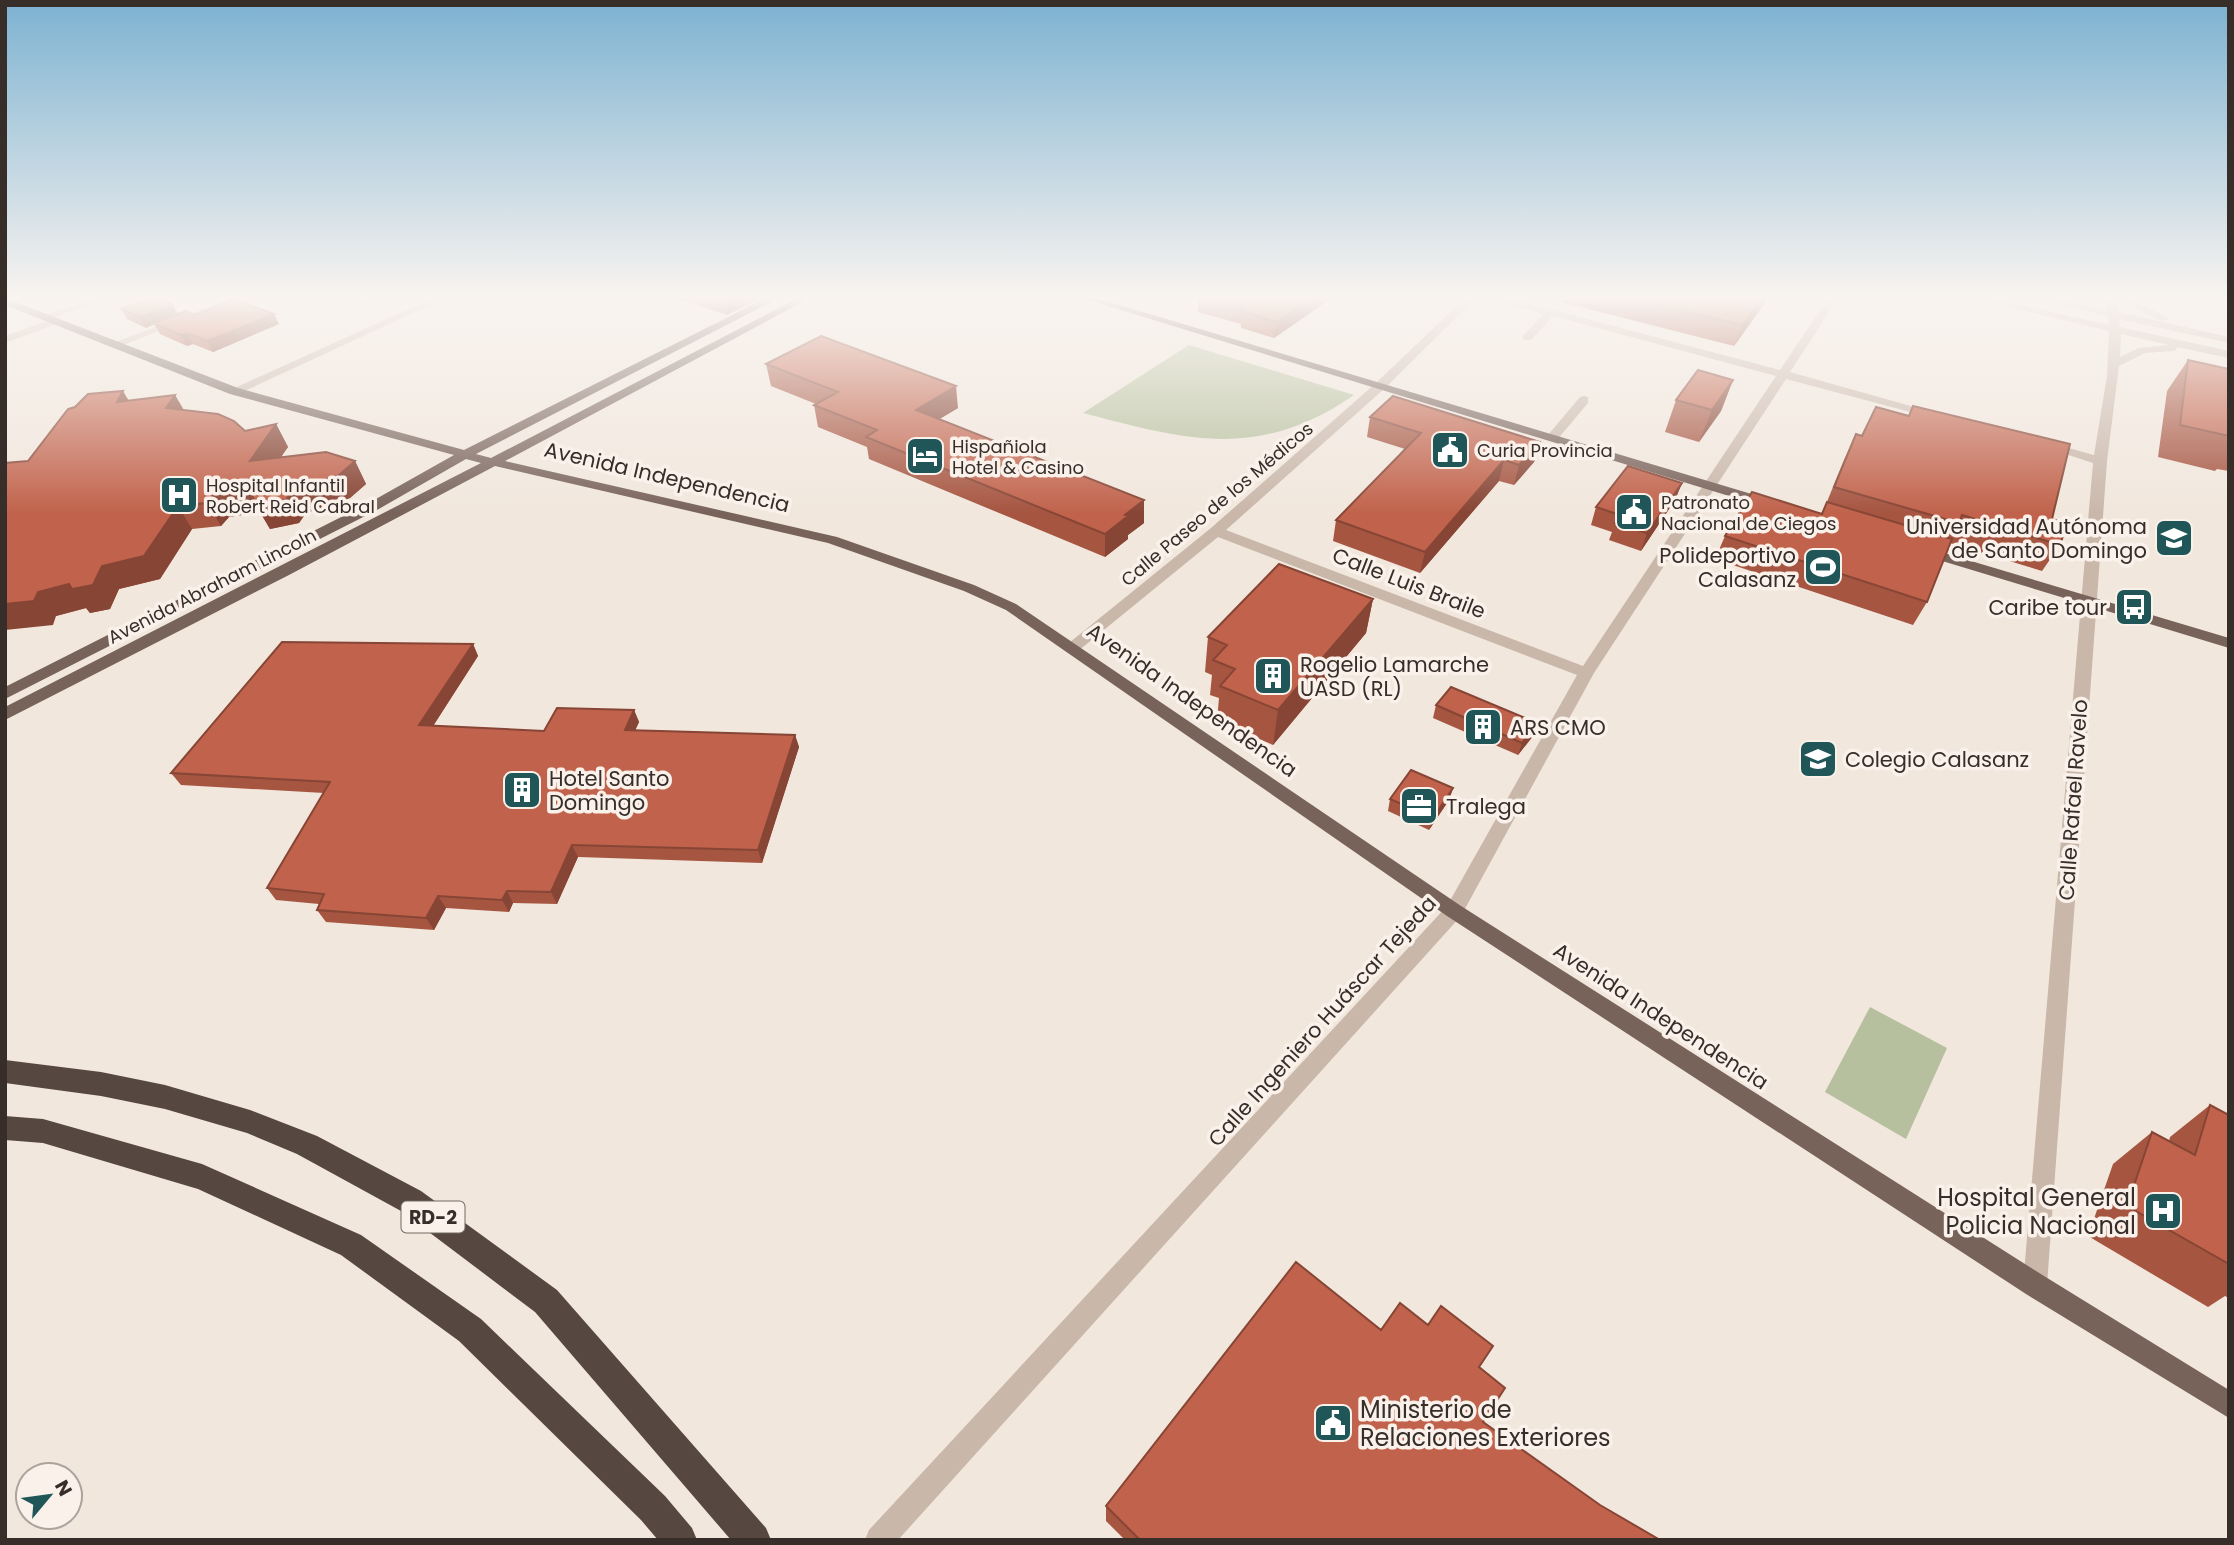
<svg xmlns="http://www.w3.org/2000/svg" width="2234" height="1545" font-family="Poppins,sans-serif">
	<style>
		.green { fill: #b6c09e }
		.lines { fill: none; stroke-linecap: round; stroke-linejoin: round }
		.minor { fill: #c9b7aa; fill-rule: evenodd }
		.major { fill: #78635b; fill-rule: evenodd }
		.highway { fill: #574741; fill-rule: evenodd }
		.wall { fill: #a65541 }
		.shaded-wall { fill: #874535 }
		.building { fill: #c1634c; stroke: #874535; stroke-width: 2 }
		.labels { text-anchor: middle; dominant-baseline: central; stroke-width: 7; stroke-linejoin: round; paint-order: stroke }
		.far-poi-label { font-size: 18px; fill: #372d29; stroke: #f9f1ea; text-anchor: start }
		.far-street-label { font-size: 18px; fill: #372d29; stroke: #f9f1ea }
		.shield { fill: #f9f1ea; stroke: #716863; stroke-width: 2 }
		.shield-label { font-size: 19px; font-weight: bold; fill: #372d29 }
		.street-label { font-size: 21px; fill: #372d29; stroke: #f9f1ea }
		.poi-label { font-size: 21px; fill: #372d29; stroke: #f9f1ea; text-anchor: start }
		.near-poi-label { font-size: 24px; fill: #372d29; stroke: #f9f1ea; text-anchor: end }
	</style>
	<rect width="100%" height="100%" fill="#f1e7dd"/>
	<path class="green" d="M1189 345 1354 395C1259 461 1186 440 1083 413Z
		M1870 1007 1947 1048 1906 1139 1825 1092Z"/>
	<g class="lines">
		<path class="minor" d="M96 297H110L49 319 40 317Z
			M233 297H247L118 347 108 345Z
			M367 297H380L368 304H360V300Z
			M435 297H448L238 394 228 391Z
			M1117 297H1129L1115 307H1107V303Z
			M1466 297H1477L1384 389 1226 530 1583 666 1776 376 1553 316 1531 340H1523V336L1543 314 1489 299 1488 297H1504L1780 370 1829 297H1839L1790 372 1939 414 1933 418 1786 379 1594 673 1461 916 898 1540H865L869 1530 1447 906 1577 675 1218 537 1078 651H1066L1064 647 1211 528 1376 383Z
			M1967 297H1985L2109 325 2108 316 2030 297H2048L2107 310 2103 297H2113L2119 312 2229 337V343L2119 319 2120 327 2229 351V358L2177 347 2176 350 2172 351 2145 353 2119 366 2107 461 2047 1285 2044 1294 2035 1297 2026 1294 2023 1285 2093 463 2041 446 2047 442 2094 455 2107 376 2109 331ZM2121 334 2169 345 2139 348 2120 357Z
			M2115 297H2128L2170 319 2161 321Z
			M55 318 61 321 59 323 5 343V336Z
			M1584 396 1588 397V403L1556 441H1548V435L1580 397Z"/>
		<path class="major" d="M768 297H781L476 454 491 458 800 297H812L505 461 837 537 974 585 1016 604 1461 906 2044 1276 2229 1390V1418L2026 1294 1447 916 1006 610 964 591 828 543 495 466 289 575 5 720V707L481 463 466 459 377 510 5 699V687L367 504 454 455 230 394 5 305V298L238 388 464 450Z
			M1078 297H1093L1775 501 1777 504 1775 507H1765Z
			M1924 547 2229 638V648L1919 554V548Z"/>
		<path class="highway" d="M5 1060 101 1072 165 1085 250 1110 317 1136 421 1191 557 1290 766 1528 771 1540H731L535 1312 401 1211 297 1154 247 1133 165 1109 101 1096 5 1083Z
			M5 1116 43 1119 202 1164 361 1235 481 1319 665 1496 692 1528 697 1540H658L641 1520 459 1341 341 1255 198 1189 43 1143 5 1140Z"/>
	</g>
	<path class="wall" d="M672 297H762L727 315Z
		M1198 297H1333L1274 338 1241 328V324L1198 312Z
		M1563 297H1769L1734 346 1561 302Z
		M121 309 195 315 279 324 213 352 193 344 187 346 160 334 154 324 146 328 127 319Z
		M2188 360 2229 369V471L2217 469 2215 471 2158 457 2167 391Z
		M766 364 958 408 939 419 1144 500V523L1128 535V539L1105 557 869 459 867 447 818 427 814 405 816 404 771 386Z
		M1733 380 1721 411 1699 442 1665 432 1676 400Z
		M175 395 183 410 245 431 276 424 288 447 280 457 355 461 366 484 350 498 306 513 299 523 270 529 260 512 229 517 221 526 192 529 160 579 119 589 110 609 90 613 86 608 56 616 53 625 128 401Z
		M1370 417 1540 442 1534 462 1514 485 1499 481 1420 573 1333 541 1336 520 1405 449 1367 437Z
		M1856 434 2052 519 2060 545 2042 571 1950 543 1927 602 1913 625 1715 559 1725 536 1822 514 1844 460Z
		M1682 483 1675 500 1641 551 1609 540 1612 532 1591 525 1596 507Z
		M1373 599 1366 633 1273 745 1217 721 1219 698 1210 695 1212 675 1205 672 1208 637Z
		M473 644 478 656 433 726 544 731 634 710 639 722 635 730 795 735 799 747 762 863 578 857 557 904 513 903 509 912 446 908 434 930 326 922 317 910 319 904 276 900 267 888 324 793 181 785 171 773Z
		M1436 705 1537 723 1533 736 1518 755 1433 718Z
		M1453 788 1449 800 1429 830 1388 811 1390 799Z
		M2210 1105 2229 1115V1298L2225 1296 2208 1307 2088 1236 2113 1164 2152 1132 2169 1141 2170 1137Z
		M1381 1330 1480 1368 1483 1422 1600 1505 1660 1540H1125L1106 1521V1506Z"/>
	<path class="shaded-wall" d="M727 297H762L727 315 723 299Z
		M1312 297H1333L1274 338 1276 322Z
		M1762 297H1769L1734 346 1742 325Z
		M173 305 178 315 153 323 154 324 146 328 140 317Z
		M274 314 279 324 213 352 207 341Z
		M187 333 193 344 187 346 181 335Z
		M1733 380 1721 411 1699 442 1712 410Z
		M956 386 958 408 918 432 916 410Z
		M123 391 136 413 117 402Z
		M175 395 188 417 166 408Z
		M276 424 288 447 263 484 250 461Z
		M1540 442 1534 462 1514 485 1519 465Z
		M1504 460 1499 481 1420 573 1425 552Z
		M355 461 366 484 350 498 306 513 299 523 270 529 260 512 229 517 221 526 207 503 215 494 249 489 293 490Z
		M1682 483 1675 500 1641 551 1647 533Z
		M1144 500V523L1128 535V539L1105 557V534L1125 515Z
		M178 506 192 529 160 579 119 589 110 609 90 613 86 608 56 616 53 625 5 630V604L38 592Z
		M1373 599 1366 633 1273 745 1278 710Z
		M473 644 478 656 426 737 419 725Z
		M634 710 639 722 630 742 625 730Z
		M1537 723 1533 736 1518 755 1522 743Z
		M795 735 799 747 762 863 758 850Z
		M1453 788 1449 800 1429 830 1433 818Z
		M572 845 578 857 557 904 551 892Z
		M507 891 513 903 509 912 502 900Z
		M438 896 446 908 434 930 426 918Z"/>
	<path class="building" d="M154 297 173 305 140 317 121 309Z
		M1202 297H1312L1276 322 1242 311 1246 308Z
		M1626 297H1762L1742 325Z
		M235 299 274 314 207 341 187 333 181 335 153 323 186 311 195 315Z
		M821 336 956 386 916 410 1144 500 1125 515 1128 516 1105 534 866 437 877 430 814 405 838 392 766 364Z
		M2188 360 2229 369V436L2180 425Z
		M1698 370 1733 380 1712 410 1676 400Z
		M123 391 117 402 175 395 166 408 218 414 234 421 245 431 276 424 250 461 326 452 355 461 338 476 293 490 286 500 257 506 249 489 215 494 207 503 178 506 144 556 102 566 93 585 72 589 69 584 38 592 34 601 5 604V463L28 461 68 409 75 407 88 394Z
		M1393 396 1540 442 1519 465 1504 460 1425 552 1336 520 1421 433 1370 417Z
		M1913 406 2070 444 2052 519 2067 524 2060 545 1962 515 1959 523 1834 487 1856 434 1862 436 1876 407 1909 416Z
		M1628 466 1682 483 1647 533 1615 523 1620 515 1596 507Z
		M1752 492 1822 514 1827 502 1952 539 1927 602 1725 536Z
		M1279 564 1373 599 1278 710 1220 686 1235 669 1213 660 1227 645 1208 637Z
		M282 642 473 644 419 725 544 731 557 708 634 710 625 730 795 735 758 850 572 845 551 892 507 891 502 900 438 896 426 918 317 910 324 894 267 888 330 782 171 773Z
		M1451 687 1537 723 1522 743 1436 705Z
		M1411 770 1453 788 1433 818 1390 799Z
		M2210 1105 2229 1115V1264L2127 1206 2152 1132 2195 1155Z
		M1296 1262 1381 1330 1400 1303 1428 1325 1441 1306 1493 1346 1479 1367 1505 1388 1483 1422 1600 1505 1660 1540H1140L1106 1506Z"/>
	<linearGradient id="sky" x2="0" y2="1"><stop stop-color="#7db2d1"/><stop offset="0.58" stop-color="#f9f4f0"/><stop offset="1" stop-color="#f9f4f0" stop-opacity="0"/></linearGradient>
	<rect width="2234" height="513" fill="url(#sky)"/>
	<defs>
		<symbol id="civic-square" viewBox="-11 -11 22 22"><rect x="-9" y="-9" width="18" height="18" rx="4" fill="#205657" stroke="#f9f1ea"/><path d="M-.6-6.5H3V-4.5H.6V-3L4-1V1h2V6H-6V1h2V-1L-.6-3ZM-1.2 2.5V6h2.4V2.5Z" fill="#fff"/></symbol>
		<symbol id="hotel-square" viewBox="-11 -11 22 22"><rect x="-9" y="-9" width="18" height="18" rx="4" fill="#205657" stroke="#f9f1ea"/><path d="M-6-4.5h1.5V1H6V5H4.5V3h-9V5H-6ZM-4 0a1.8 1.8 0 1 1 3.6 0ZM.5 0V-2.5h3Q6-2.5 6 0Z" fill="#fff"/></symbol>
		<symbol id="hospital-square" viewBox="-11 -11 22 22"><rect x="-9" y="-9" width="18" height="18" rx="4" fill="#205657" stroke="#f9f1ea"/><path d="M-5-5h3v3.5h4V-5h3V5h-3V1.5h-4V5h-3Z" fill="#fff"/></symbol>
		<symbol id="university-square" viewBox="-11 -11 22 22"><rect x="-9" y="-9" width="18" height="18" rx="4" fill="#205657" stroke="#f9f1ea"/><path d="M0-5L7-2L0 1L-7-2ZM-4 1L0 2.5L4 1V4Q0 6-4 4Z" fill="#fff"/></symbol>
		<symbol id="stadium-square" viewBox="-11 -11 22 22"><rect x="-9" y="-9" width="18" height="18" rx="4" fill="#205657" stroke="#f9f1ea"/><path d="M0-5a6.5 5 0 1 0 0 10a6.5 5 0 1 0 0-10ZM-3.5-1.8h7v3.6h-7Z" fill="#fff"/></symbol>
		<symbol id="bus-square" viewBox="-11 -11 22 22"><rect x="-9" y="-9" width="18" height="18" rx="4" fill="#205657" stroke="#f9f1ea"/><path d="M-5-6H5V4H4V6H2V4H-2V6H-4V4H-5ZM-3.5-4V0h7V-4ZM-3.5 1.2v1.5H-2V1.2ZM2 1.2v1.5H3.5V1.2Z" fill="#fff"/></symbol>
		<symbol id="building-square" viewBox="-11 -11 22 22"><rect x="-9" y="-9" width="18" height="18" rx="4" fill="#205657" stroke="#f9f1ea"/><path d="M-4-6H4V6H1V3H-1V6H-4ZM-2.5-4.3h1.7v1.8h-1.7ZM.8-4.3h1.7v1.8H.8ZM-2.5-1h1.7V.8h-1.7ZM.8-1h1.7V.8H.8Z" fill="#fff"/></symbol>
		<symbol id="school-square" viewBox="-11 -11 22 22"><rect x="-9" y="-9" width="18" height="18" rx="4" fill="#205657" stroke="#f9f1ea"/><path d="M0-5L7-2L0 1L-7-2ZM-4 1L0 2.5L4 1V4Q0 6-4 4Z" fill="#fff"/></symbol>
		<symbol id="office-square" viewBox="-11 -11 22 22"><rect x="-9" y="-9" width="18" height="18" rx="4" fill="#205657" stroke="#f9f1ea"/><path d="M-6-3h4V-5.5h4V-3h4V5H-6ZM-1-4.5V-3h2v-1.5ZM-6 0V1H6V0Z" fill="#fff"/></symbol>
	</defs>
	<g fill-rule="evenodd">
		<use href="#civic-square" x="1428" y="428" width="44" height="44"/>
		<use href="#hotel-square" x="903" y="434" width="44" height="44"/>
		<use href="#hospital-square" x="157" y="473" width="44" height="44"/>
		<use href="#civic-square" x="1612" y="490" width="44" height="44"/>
		<use href="#university-square" x="2152" y="516" width="44" height="44"/>
		<use href="#stadium-square" x="1801" y="545" width="44" height="44"/>
		<use href="#bus-square" x="2112" y="585" width="44" height="44"/>
		<use href="#building-square" x="1251" y="654" width="44" height="44"/>
		<use href="#building-square" x="1461" y="705" width="44" height="44"/>
		<use href="#school-square" x="1796" y="737" width="44" height="44"/>
		<use href="#building-square" x="500" y="768" width="44" height="44"/>
		<use href="#office-square" x="1397" y="784" width="44" height="44"/>
		<use href="#hospital-square" x="2141" y="1189" width="44" height="44"/>
		<use href="#civic-square" x="1311" y="1401" width="44" height="44"/>
	</g>
	<g class="labels">
		<g class="far-poi-label">
			<text x="952" y="446">Hispañiola<tspan x="952" dy="21">Hotel &amp; Casino</tspan></text>
			<text x="1477" y="450">Curia Provincia</text>
			<text x="206" y="485">Hospital Infantil<tspan x="206" dy="21">Robert Reid Cabral</tspan></text>
			<text x="1661" y="502">Patronato<tspan x="1661" dy="21">Nacional de Ciegos</tspan></text>
		</g>
		<g class="far-street-label">
			<text transform="translate(1217 504) rotate(-40)">Calle Paseo de los Médicos</text>
			<text transform="translate(212 586) rotate(-27)">Avenida Abraham Lincoln</text>
		</g>
		<rect class="shield" x="401.5" y="1201.5" width="63" height="31" rx="5"/>
		<g class="shield-label">
			<text x="433" y="1217">RD-2</text>
		</g>
		<g class="street-label">
			<text transform="translate(667 477) rotate(13)">Avenida Independencia</text>
			<text transform="translate(1409 583) rotate(21)">Calle Luis Braile</text>
			<text transform="translate(1192 700) rotate(35)">Avenida Independencia</text>
			<text transform="translate(2073 800) rotate(-86)">Calle Rafael Ravelo</text>
			<text transform="translate(1661 1016) rotate(33)">Avenida Independencia</text>
			<text transform="translate(1322 1021) rotate(-48)">Calle Ingeniero Huáscar Tejeda</text>
		</g>
		<g class="poi-label">
			<text x="2147" y="526" text-anchor="end">Universidad Autónoma<tspan x="2147" dy="24">de Santo Domingo</tspan></text>
			<text x="1796" y="555" text-anchor="end">Polideportivo<tspan x="1796" dy="24">Calasanz</tspan></text>
			<text x="2107" y="607" text-anchor="end">Caribe tour</text>
			<text x="1300" y="664">Rogelio Lamarche<tspan x="1300" dy="24">UASD (RL)</tspan></text>
			<text x="1510" y="727">ARS CMO</text>
			<text x="1845" y="759">Colegio Calasanz</text>
			<text x="549" y="778">Hotel Santo<tspan x="549" dy="24">Domingo</tspan></text>
			<text x="1446" y="806">Tralega</text>
		</g>
		<g class="near-poi-label">
			<text x="2136" y="1197">Hospital General<tspan x="2136" dy="28">Policia Nacional</tspan></text>
			<text x="1360" y="1409" text-anchor="start">Ministerio de<tspan x="1360" dy="28">Relaciones Exteriores</tspan></text>
		</g>
	</g>
	<rect width="2234" height="1545" fill="none" stroke="#372d29" stroke-width="14"/>
	<g transform="translate(49 1496) rotate(61)"><circle r="33" fill="#f9f1ea" stroke="#aba39d" stroke-width="2"/>
	<path d="M0-5L12 26L0 18L-12 26Z" fill="#205657"/>
	<text y="-10" font-size="19" font-weight="bold" text-anchor="middle" fill="#372d29">N</text>
	</g>
</svg>
